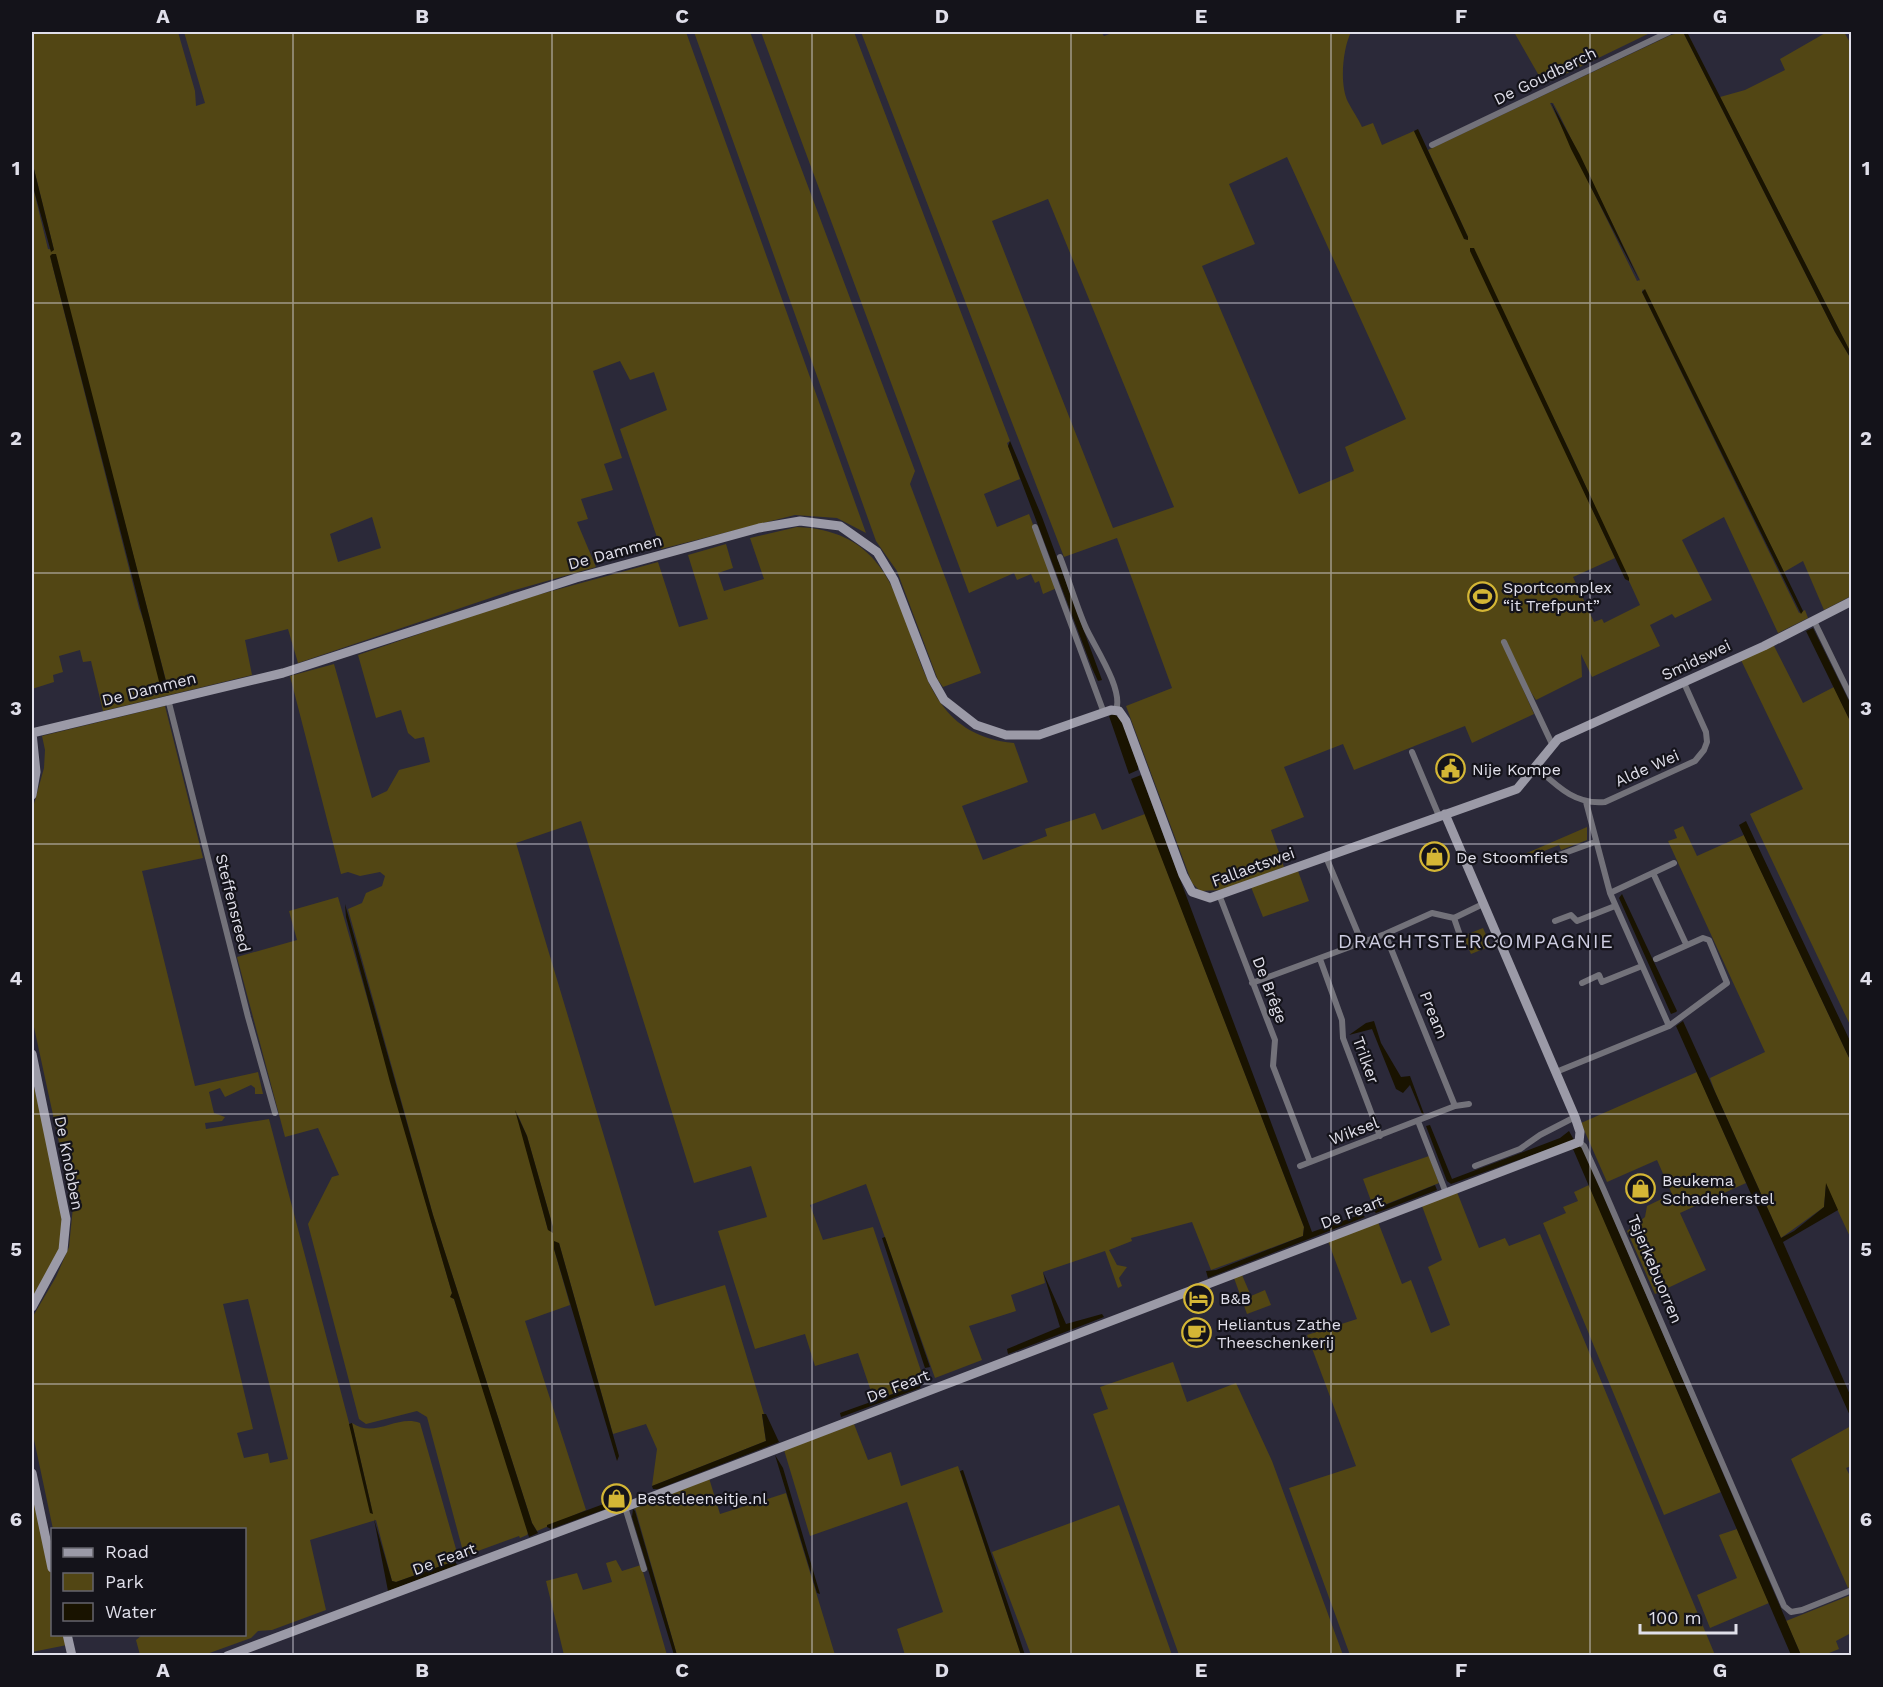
<svg xmlns="http://www.w3.org/2000/svg" width="1883" height="1687" font-family="'Work Sans',sans-serif">
	<style>
		.green { fill: #524614; fill-rule: evenodd }
		.water { fill: #191300 }
		.lines { fill: none; stroke-linecap: round; stroke-linejoin: round }
		.street { stroke: #73727a; stroke-width: 6 }
		.secondary { stroke: #9b9aa7; stroke-width: 9 }
		.grid { fill: none; stroke: #e0dfea; stroke-width: 1.5; stroke-opacity: 0.55 }
		.labels { text-anchor: middle; dominant-baseline: central; stroke-width: 4.5; stroke-linejoin: round; paint-order: stroke }
		.street-label { font-size: 16px; fill: #e0dfea; stroke: #14131a }
		.poi-label { font-size: 16px; fill: #e0dfea; stroke: #14131a; text-anchor: start }
		.quarter-label { font-size: 20px; letter-spacing: 1.5px; fill: #cecde1; stroke: #14131a }
		.neatline { fill: none; stroke: #e0dfea; stroke-width: 2 }
		.grid-label { font-size: 20px; text-anchor: middle; font-weight: bold; fill: #e0dfea }
	</style>
	<rect width="100%" height="100%" fill="#2b2939"/>
	<path class="green" d="M32 32H178L195 91 196 106 205 103 184 32H686L866 533 837 518 795 515 661 549 620 429 667 410 654 372 630 380 620 361 593 371 622 458 604 464 613 490 581 499 588 519 577 522 596 567 508 592 298 663 288 629 245 640 252 675 103 711 91 661 83 662 80 650 59 656 63 672 53 675 54 682 32 689V183L48 249 54 250 32 161ZM50 256 85 371 169 692 139 608ZM372 517 381 548 338 562 330 534Z
		M694 32H750L915 471 910 484 981 673 943 687 938 680 897 571 876 541Z
		M761 32H854L1010 441 1007 443 1020 479 984 494 997 527 1029 514 1057 588 1043 594 1039 581 1035 583 1031 574 1017 580 1014 573 969 593Z
		M861 32H1101L1104 36 1115 32H1351C1343 48 1339 84 1348 102 1352 110 1358 118 1362 127L1373 123 1382 145 1414 131 1466 240 1468 237 1428 150 1671 35 1683 32 1835 332 1851 359V596L1824 610 1803 561 1784 572 1643 289 1642 292 1799 613 1805 610 1808 618 1778 633 1724 517 1682 540 1712 600 1675 618 1672 614 1650 625 1660 646 1592 677 1581 654 1582 677 1536 700 1511 662 1534 714 1472 743 1465 726 1354 770 1343 744 1284 767 1304 817 1271 830 1284 867 1222 890 1200 891 1192 883 1126 706 1172 688 1117 538 1064 557ZM1550 103H1553L1560 116 1640 280 1637 281ZM1287 157 1406 419 1345 447 1354 471 1299 494 1202 266 1255 244 1229 184ZM1048 199 1174 507 1113 528 992 221ZM1471 247 1570 452 1640 605 1604 623 1602 619 1594 622 1573 577 1615 558Z
		M1514 32H1652L1551 81 1538 74Z
		M1827 32H1844L1852 46 1851 353 1720 97 1745 90 1785 70 1780 59Z
		M797 527C950 533 873 730 1014 743L1028 782 962 806 983 860 1047 836 1045 829 1095 813 1102 830 1145 814 1304 1227 1303 1236 1211 1270 1192 1222 1131 1238 1132 1241 1109 1250 1117 1265 1127 1267 1119 1278 1122 1286 1118 1288 1105 1251 1043 1272 1045 1283 1011 1295 1016 1311 969 1326 982 1360 935 1378 866 1184 810 1205 823 1240 873 1227 923 1377 921 1384 874 1400 858 1353 815 1366 805 1334 755 1349 718 1231 767 1217 751 1166 694 1183 581 821 516 843 655 1306 725 1285 764 1414 762 1415 766 1441 652 1486 657 1449 646 1424 613 1434 559 1243 554 1249 570 1305 525 1321 586 1510 537 1531 532 1523 433 1215 348 909 362 903 366 893 382 886 385 876 380 872 360 876 348 872 341 874 290 676 334 664 372 798 387 791 399 770 430 762 424 737 415 739 408 733 401 710 376 718 358 655 519 600 658 562 679 627 708 619 688 555 726 544 733 568 718 573 724 591 764 579 750 538ZM517 1113 527 1136 553 1227 548 1230Z
		M1773 644 1803 703 1834 687 1851 723V1027L1750 814 1803 789 1741 660Z
		M165 706 203 858 142 871 195 1086 258 1072 263 1094H255V1088L251 1085 225 1097 220 1088 209 1092 214 1113 225 1117 222 1121 205 1123 206 1129 269 1119 373 1514 352 1423C375 1439 397 1414 420 1423L458 1556 455 1561 396 1582 392 1581 376 1520 310 1540 326 1610 272 1630 258 1631 251 1638 204 1655H140L136 1640 142 1635 244 1634V1530L53 1529 32 1430V1318L56 1277 69 1247 73 1207 32 1018V811L44 768 45 750 42 736ZM248 1299 288 1459 270 1463 268 1453 244 1458 237 1433 253 1429 223 1304Z
		M1683 826 1697 856 1744 835 1851 1062V1239L1826 1185 1824 1207 1781 1238 1715 1092 1710 1078 1765 1052 1668 841 1677 838 1674 830Z
		M1587 827V840L1561 850 1559 845 1524 859 1522 855Z
		M1298 871 1309 901 1263 917 1251 887Z
		M338 897 452 1293 451 1297 454 1299 529 1531 527 1535 520 1538 519 1536 467 1555H464L427 1417 417 1411 366 1424 359 1419 308 1224 332 1177 339 1175 318 1128 285 1137 237 957 297 940 289 911Z
		M1483 928 1491 946 1471 954 1463 936Z
		M1697 1072 1746 1183 1680 1213 1706 1270 1655 1294 1627 1231 1645 1217 1647 1206 1672 1194 1657 1160 1607 1182 1581 1123Z
		M32 1077C40 1116 69 1210 61 1244 57 1263 41 1284 32 1301Z
		M1429 1156 1439 1183 1374 1209 1363 1179Z
		M1589 1185 1721 1492 1664 1515 1543 1223 1566 1213 1563 1207 1578 1201 1574 1192Z
		M1457 1192 1479 1248 1505 1238 1509 1246 1540 1234 1715 1655H1350L1289 1488 1356 1466 1307 1335 1357 1319 1328 1241 1378 1222 1402 1284 1411 1280 1431 1333 1450 1325 1428 1267 1442 1260 1422 1206Z
		M1242 1275 1251 1296 1265 1290 1271 1305 1247 1314 1234 1278Z
		M1173 1362 1187 1402 1236 1383 1272 1461 1343 1655H1179L1093 1414 1108 1409 1100 1387Z
		M854 1424 868 1460 891 1452 901 1486 958 1466 1021 1655H905L897 1629 943 1612 907 1502 810 1536 784 1450Z
		M1851 1426V1466L1846 1468 1852 1480V1586L1848 1588 1791 1459Z
		M709 1478 720 1514 786 1493 835 1655H677L635 1508Z
		M32 1480 52 1577V1634L65 1635 67 1645 32 1652Z
		M1119 1505 1172 1655H1031L992 1552Z
		M1737 1529 1769 1603 1710 1628 1697 1595 1737 1578 1719 1535Z
		M616 1560 622 1571 641 1565 667 1655H564L546 1581 577 1573 583 1590 612 1582 606 1563Z
		M1851 1595V1633L1836 1641 1839 1649 1824 1655H1801L1786 1621Z"/>
	<path class="water" d="M1683 32H1687L1851 353V359L1835 332Z
		M1551 102 1580 155 1640 282 1571 149Z
		M1418 129 1468 237V240L1464 239 1414 131Z
		M32 161 54 250 51 252 32 183Z
		M1474 248 1629 578V581L1625 579 1470 251V248Z
		M52 254H56L169 693H162L50 256Z
		M1645 289C1698 398 1751 504 1803 611L1801 614 1642 292Z
		M1010 441 1042 517 1102 680 1098 681 1092 668 1008 446Z
		M1813 628 1851 705V723L1806 631Z
		M1114 714 1121 719 1138 766V770L1129 774 1109 716Z
		M1141 775 1312 1232 1362 1214 1365 1217 1208 1278 1206 1271 1216 1270 1303 1236 1304 1227 1131 779Z
		M1746 821 1851 1043V1062L1739 825Z
		M1622 894 1677 1011 1676 1012 1671 1014 1619 898Z
		M345 904 433 1215 532 1523 538 1533 529 1537 454 1299 450 1297 452 1293 390 1082 346 917Z
		M1374 1021 1381 1043 1401 1077 1410 1076 1424 1114H1422L1410 1085 1403 1093 1396 1089 1372 1029 1349 1035 1366 1023Z
		M1683 1021 1781 1238 1794 1231 1824 1207 1826 1183 1838 1210 1783 1242 1851 1397V1418L1676 1026Z
		M515 1110 527 1136 553 1227V1233L548 1230Z
		M1430 1125 1452 1179 1560 1138 1569 1131 1574 1140 1451 1184 1447 1181 1426 1126Z
		M1582 1145 1611 1213 1801 1655H1791L1573 1149Z
		M1435 1185 1437 1190 1376 1213 1373 1210Z
		M885 1237 930 1367 925 1368 882 1238Z
		M554 1241 559 1243 619 1456 617 1461 554 1249Z
		M1043 1272 1066 1324 1102 1314 1104 1317 1008 1354 1007 1349 1060 1327Z
		M921 1384 920 1388 841 1417 840 1413Z
		M762 1414H766L779 1442 658 1489H653L652 1486 766 1441Z
		M352 1423 373 1514 370 1513 349 1424Z
		M775 1455 783 1468 820 1594 817 1593Z
		M963 1470 1025 1655H1021L960 1471Z
		M609 1502H611V1507L551 1529 547 1527V1525Z
		M633 1509 635 1511 677 1655H674L632 1517Z
		M374 1519 392 1581 396 1582 455 1561 457 1565 388 1591Z"/>
	<g class="lines">
		<path class="street" d="M1432 145 1669 32
			M1035 527 1104 713
			M1060 557C1069 580 1076 605 1086 628 1094 646 1124 690 1116 710
			M1814 621 1852 699
			M1504 642 1552 744
			M168 699 248 1017 275 1113
			M1412 752 1439 816
			M1536 767C1557 786 1575 805 1605 802L1695 761 1704 750 1707 742 1706 732 1684 683
			M1326 857 1362 943
			M1548 859 1595 842
			M1654 875 1686 944
			M1610 893 1674 863
			M1220 897 1275 1040 1273 1066 1310 1162
			M1555 921 1571 915 1577 921 1615 906
			M1385 934 1455 1106
			M1463 944 1454 918 1483 904
			M1320 959 1342 1020 1343 1038 1380 1136
			M1656 959 1703 938 1709 940 1727 983 1669 1026
			M1252 983 1385 934 1432 913 1454 918
			M1582 983 1599 975 1602 982 1642 966
			M1556 1072 1669 1026 1610 893 1586 802
			M1418 1121 1446 1193
			M1579 1142 1584 1146 1603 1188 1784 1606 1791 1612 1802 1610 1852 1590
			M1300 1166 1455 1106 1469 1104
			M1475 1166 1520 1149 1540 1135 1575 1117
			M625 1507 644 1569"/>
		<path class="secondary" d="M32 733 283 673 576 578 759 528 800 521 840 526 877 552 894 580 932 679 944 700 976 725 1006 735H1039L1111 710 1119 711 1126 721 1183 875 1192 892 1210 898 1517 789 1558 739 1764 646 1852 601
			M32 733 36 772 32 795
			M32 1054 66 1219 63 1250 32 1307
			M32 1473 52 1568
			M67 1634 72 1656
			M227 1656 620 1509 1579 1142 1580 1132 1575 1117 1445 814"/>
	</g>
	<path class="grid" d="M293 32V1656M552 32V1656M812 32V1656M1071 32V1656M1331 32V1656M1590 32V1656M32 303H1852M32 573H1852M32 844H1852M32 1114H1852M32 1384H1852"/>
	<defs>
		<symbol id="stadium-ring" viewBox="-11 -11 22 22"><circle r="9.5" fill="#14131a" stroke="#d4b635" stroke-width="1.5"/><path d="M0-5a6.5 5 0 1 0 0 10a6.5 5 0 1 0 0-10ZM-3.5-1.8h7v3.6h-7Z" fill="#d4b635"/></symbol>
		<symbol id="civic-ring" viewBox="-11 -11 22 22"><circle r="9.5" fill="#14131a" stroke="#d4b635" stroke-width="1.5"/><path d="M-.6-6.5H3V-4.5H.6V-3L4-1V1h2V6H-6V1h2V-1L-.6-3ZM-1.2 2.5V6h2.4V2.5Z" fill="#d4b635"/></symbol>
		<symbol id="shop-ring" viewBox="-11 -11 22 22"><circle r="9.5" fill="#14131a" stroke="#d4b635" stroke-width="1.5"/><path d="M-5-2.5h2.3a2.7 3.5 0 0 1 5.4 0H5L5.5 6h-11ZM-1.5-2.5h3a1.5 2.3 0 0 0-3 0Z" fill="#d4b635"/></symbol>
		<symbol id="hotel-ring" viewBox="-11 -11 22 22"><circle r="9.5" fill="#14131a" stroke="#d4b635" stroke-width="1.5"/><path d="M-6-4.5h1.5V1H6V5H4.5V3h-9V5H-6ZM-4 0a1.8 1.8 0 1 1 3.6 0ZM.5 0V-2.5h3Q6-2.5 6 0Z" fill="#d4b635"/></symbol>
		<symbol id="cafe-ring" viewBox="-11 -11 22 22"><circle r="9.5" fill="#14131a" stroke="#d4b635" stroke-width="1.5"/><path d="M-5.5-4.5H6V0H3Q3 3.5 0 3.5H-2.5Q-5.5 3.5-5.5 0ZM3-3.2v2h1.7v-2ZM-6 4.5H4V6H-6Z" fill="#d4b635"/></symbol>
	</defs>
	<g fill-rule="evenodd">
		<use href="#stadium-ring" x="1466" y="580" width="33" height="33"/>
		<use href="#civic-ring" x="1434" y="752" width="33" height="33"/>
		<use href="#shop-ring" x="1418" y="840" width="33" height="33"/>
		<use href="#shop-ring" x="1624" y="1172" width="33" height="33"/>
		<use href="#hotel-ring" x="1182" y="1282" width="33" height="33"/>
		<use href="#cafe-ring" x="1180" y="1316" width="33" height="33"/>
		<use href="#shop-ring" x="600" y="1482" width="33" height="33"/>
	</g>
	<g class="labels">
		<g class="street-label">
			<text transform="translate(1545 76) rotate(-26)">De Goudberch</text>
			<text transform="translate(615 552) rotate(-15)">De Dammen</text>
			<text transform="translate(1696 660) rotate(-25)">Smidswei</text>
			<text transform="translate(149 689) rotate(-14)">De Dammen</text>
			<text transform="translate(1647 768) rotate(-24)">Alde Wei</text>
			<text transform="translate(1253 867) rotate(-20)">Fallaetswei</text>
			<text transform="translate(233 903) rotate(76)">Steffensreed</text>
			<text transform="translate(1270 990) rotate(69)">De Brêge</text>
			<text transform="translate(1434 1015) rotate(68)">Pream</text>
			<text transform="translate(1366 1060) rotate(70)">Trilker</text>
			<text transform="translate(1354 1131) rotate(-21)">Wiksel</text>
			<text transform="translate(69 1163) rotate(79)">De Knobben</text>
			<text transform="translate(1352 1212) rotate(-21)">De Feart</text>
			<text transform="translate(1655 1269) rotate(67)">Tsjerkebuorren</text>
			<text transform="translate(898 1386) rotate(-21)">De Feart</text>
			<text transform="translate(444 1559) rotate(-20)">De Feart</text>
		</g>
		<g class="poi-label">
			<text x="1503" y="587">Sportcomplex<tspan x="1503" dy="18">“it Trefpunt”</tspan></text>
			<text x="1472" y="769">Nije Kompe</text>
			<text x="1456" y="857">De Stoomfiets</text>
			<text x="1662" y="1180">Beukema<tspan x="1662" dy="18">Schadeherstel</tspan></text>
			<text x="1220" y="1298">B&amp;B</text>
			<text x="1217" y="1324">Heliantus Zathe<tspan x="1217" dy="18">Theeschenkerij</tspan></text>
			<text x="637" y="1498">Besteleeneitje.nl</text>
		</g>
		<g class="quarter-label">
			<text x="1476" y="941">DRACHTSTERCOMPAGNIE</text>
		</g>
	</g>
	<rect width="1883" height="1687" fill="none" stroke="#14131a" stroke-width="66"/>
	<rect x="51" y="1528" width="195" height="108" fill="#14131a" stroke="#66656d" stroke-width="1.5"/>
	<rect x="63" y="1548" width="30" height="9" fill="#9b9aa7" stroke="#66656d" stroke-width="1.5"/>
	<text x="105" y="1558" font-size="18" fill="#e0dfea">Road</text>
	<rect x="63" y="1573" width="30" height="18" fill="#524614" stroke="#66656d" stroke-width="1.5"/>
	<text x="105" y="1588" font-size="18" fill="#e0dfea">Park</text>
	<rect x="63" y="1603" width="30" height="18" fill="#191300" stroke="#66656d" stroke-width="1.5"/>
	<text x="105" y="1618" font-size="18" fill="#e0dfea">Water</text>
	<path d="M1640 1624v9h96v-9" fill="none" stroke="#e0dfea" stroke-width="3"/>
	<text x="1649" y="1624" font-size="18" fill="#e0dfea" stroke="#14131a" stroke-width="4.5" paint-order="stroke">100 m</text>
	<rect x="33" y="33" width="1817" height="1621" class="neatline"/>
	<g class="grid-label">
		<text x="163" y="23">A</text>
		<text x="422" y="23">B</text>
		<text x="682" y="23">C</text>
		<text x="942" y="23">D</text>
		<text x="1201" y="23">E</text>
		<text x="1461" y="23">F</text>
		<text x="1720" y="23">G</text>
		<text x="16" y="175">1</text>
		<text x="1866" y="175">1</text>
		<text x="16" y="445">2</text>
		<text x="1866" y="445">2</text>
		<text x="16" y="715">3</text>
		<text x="1866" y="715">3</text>
		<text x="16" y="985">4</text>
		<text x="1866" y="985">4</text>
		<text x="16" y="1256">5</text>
		<text x="1866" y="1256">5</text>
		<text x="16" y="1526">6</text>
		<text x="1866" y="1526">6</text>
		<text x="163" y="1677">A</text>
		<text x="422" y="1677">B</text>
		<text x="682" y="1677">C</text>
		<text x="942" y="1677">D</text>
		<text x="1201" y="1677">E</text>
		<text x="1461" y="1677">F</text>
		<text x="1720" y="1677">G</text>
	</g>
</svg>
